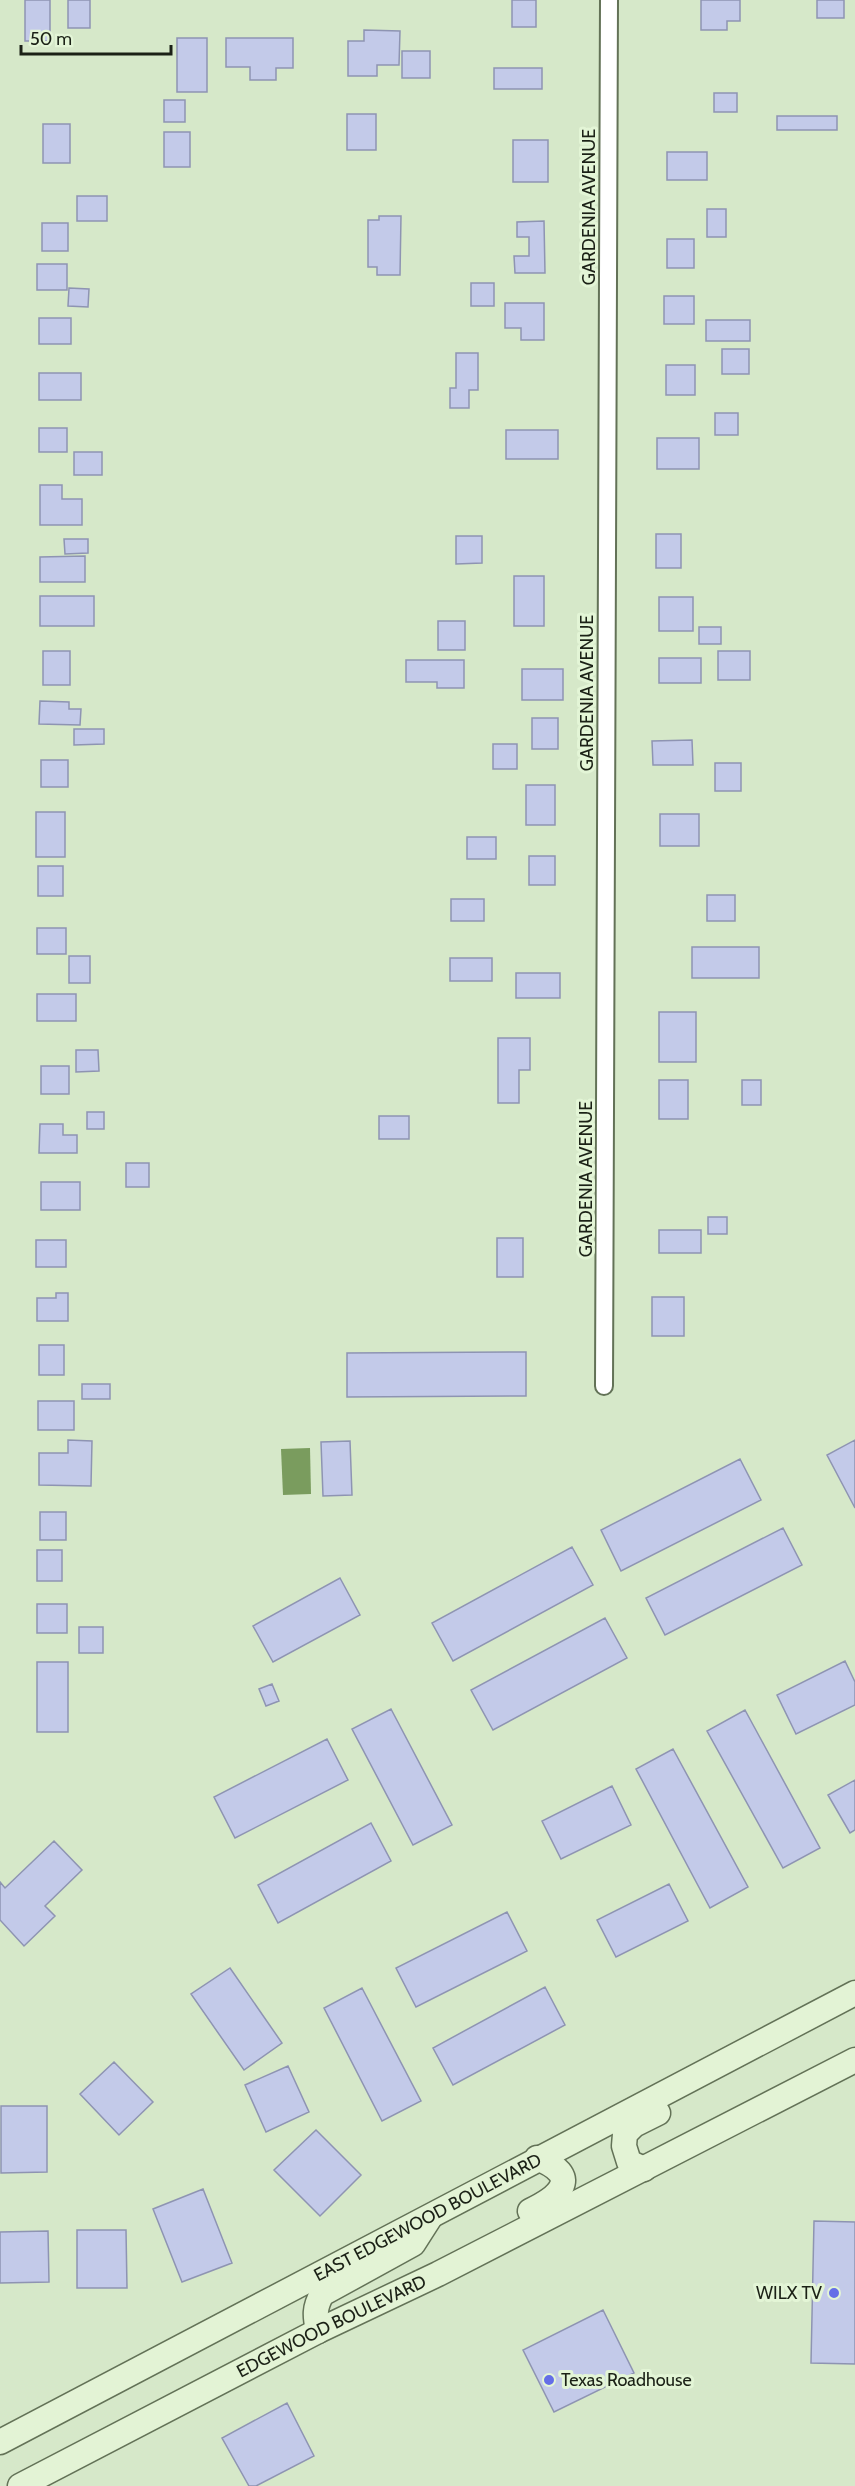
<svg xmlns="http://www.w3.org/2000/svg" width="855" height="2486" font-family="Cabin,sans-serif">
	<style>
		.water { fill: #7a9c5e }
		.building { fill: #c3cae9; stroke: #8e94b2; stroke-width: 1.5 }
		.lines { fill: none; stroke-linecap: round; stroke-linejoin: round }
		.street-casing { stroke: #637257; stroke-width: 20 }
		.secondary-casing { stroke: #637257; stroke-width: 27 }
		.street { stroke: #fff; stroke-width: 16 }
		.secondary { stroke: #e3f3d5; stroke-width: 24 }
		.poi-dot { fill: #646ee7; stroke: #e3f5d6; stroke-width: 2 }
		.labels { text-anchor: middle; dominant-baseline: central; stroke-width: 6; stroke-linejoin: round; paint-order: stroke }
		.street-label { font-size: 18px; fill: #1b2116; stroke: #e3f5d6 }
		.poi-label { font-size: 18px; fill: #1b2116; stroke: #e3f5d6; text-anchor: end }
	</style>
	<rect width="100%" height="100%" fill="#d6e8c9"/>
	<path class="water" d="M310 1448 311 1494 283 1495 281 1449Z"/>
	<path class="building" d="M25 0H50V41H25Z
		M68 0H90V28H68Z
		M512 0H536V27H512Z
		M701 0H740V21H727V30H701Z
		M817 0H844V18H817Z
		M364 30 400 31 399 65H377V76H348V41H364Z
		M177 38H207V92H177Z
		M226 38H293V68H276V80H250V67H226Z
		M402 51H430V78H402Z
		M494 68H542V89H494Z
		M714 93H737V112H714Z
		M164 100H185V122H164Z
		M347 114H376V150H347Z
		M777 116H837V130H777Z
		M43 124H70V163H43Z
		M164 132H190V167H164Z
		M513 140H548V182H513Z
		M667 152H707V180H667Z
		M77 196H107V221H77Z
		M707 209H726V237H707Z
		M379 216H401L400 275H377V267H368V220H379Z
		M544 221 545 273H515L514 256H529V237H517V222Z
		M42 223H68V251H42Z
		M667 239H694V268H667Z
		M37 264H67V290H37Z
		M471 283H494V306H471Z
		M69 288 89 289 88 307 68 306Z
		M664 296H694V324H664Z
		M505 303H544V340H521V328H505Z
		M39 318H71V344H39Z
		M706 320H750V341H706Z
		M722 349H749V374H722Z
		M456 353H478V390H469V408H450V388H456Z
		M666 365H695V395H666Z
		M39 373H81V400H39Z
		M715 413H738V435H715Z
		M39 428H67V452H39Z
		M506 430H558V459H506Z
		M657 438H699V469H657Z
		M74 452H102V475H74Z
		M40 485H62V499H82V525H40Z
		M656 534H681V568H656Z
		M456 536H482V563L456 564Z
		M64 539H88V553L65 554Z
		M85 556V582H40V557Z
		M514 576H544V626H514Z
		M40 596H94V626H40Z
		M659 597H693V631H659Z
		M438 621H465V650H438Z
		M699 627H721V644H699Z
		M43 651H70V685H43Z
		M718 651H750V680H718Z
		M659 658H701V683H659Z
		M406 660H464V688H437V682H406Z
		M522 669H563V700H522Z
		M40 701 69 702V709H81L80 725 39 724Z
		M532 718H558V749H532Z
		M74 729H104V744L74 745Z
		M692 740 693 765H653L652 741Z
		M493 744H517V769H493Z
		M41 760H68V787H41Z
		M715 763H741V791H715Z
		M526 785H555V825H526Z
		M36 812H65V857H36Z
		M660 814H699V846H660Z
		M467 837H496V859H467Z
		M529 856H555V885H529Z
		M38 866H63V896H38Z
		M707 895H735V921H707Z
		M451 899H484V921H451Z
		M37 928H66V954H37Z
		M692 947H759V978H692Z
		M69 956H90V983H69Z
		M450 958H492V981H450Z
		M516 973H560V998H516Z
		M37 994H76V1021H37Z
		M659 1012H696V1062H659Z
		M498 1038H530V1070H519V1103H498Z
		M76 1050H98L99 1071 76 1072Z
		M41 1066H69V1094H41Z
		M659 1080H688V1119H659Z
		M742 1080H761V1105H742Z
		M87 1112H104V1129H87Z
		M379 1116H409V1139H379Z
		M40 1124H63V1135H77V1153H39Z
		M126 1163H149V1187H126Z
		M41 1182H80V1210H41Z
		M708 1217H727V1234H708Z
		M659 1230H701V1253H659Z
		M497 1238H523V1277H497Z
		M36 1240H66V1267H36Z
		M56 1293H68V1321H37V1298H56Z
		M652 1297H684V1336H652Z
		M39 1345H64V1375H39Z
		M526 1352V1396L347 1397V1353Z
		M82 1384H110V1399H82Z
		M38 1401H74V1430H38Z
		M68 1440 92 1441 91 1486 39 1485V1453H68Z
		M855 1440V1508L827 1455Z
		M350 1441 352 1495 323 1496 321 1442Z
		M740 1459 761 1500 621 1571 601 1530Z
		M40 1512H66V1540H40Z
		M783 1528 802 1565 665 1635 646 1598Z
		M572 1547 593 1585 453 1661 432 1623Z
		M37 1550H62V1581H37Z
		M340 1578 360 1615 273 1662 253 1626Z
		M37 1604H67V1633H37Z
		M605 1618 627 1658 493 1730 471 1690Z
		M79 1627H103V1653H79Z
		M845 1661 855 1682V1705L796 1734 777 1695Z
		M37 1662H68V1732H37Z
		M272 1684 279 1701 266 1706 259 1689Z
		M391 1709 452 1825 413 1845 352 1729Z
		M745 1710 820 1848 783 1868 707 1731Z
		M327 1739 348 1780 235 1838 214 1797Z
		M673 1749 748 1887 710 1908 636 1769Z
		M855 1780V1830L850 1833 828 1795Z
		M612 1786 631 1825 561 1859 542 1821Z
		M371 1823 391 1861 278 1923 258 1885Z
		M54 1841 82 1870 45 1906 55 1916 24 1946 0 1920V1882L5 1888Z
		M669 1884 688 1921 616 1957 597 1920Z
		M507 1912 527 1951 416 2007 396 1968Z
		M230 1968 282 2043 244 2070 191 1994Z
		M545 1987 565 2025 453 2085 433 2048Z
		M362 1988 421 2101 382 2121 324 2008Z
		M114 2062 153 2102 119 2135 80 2094Z
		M288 2066 309 2112 266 2132 245 2085Z
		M1 2106H47V2172L1 2173Z
		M316 2130 361 2175 320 2216 274 2170Z
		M203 2189 232 2263 182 2282 153 2209Z
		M814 2221 855 2222V2364L811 2363Z
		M77 2230H126L127 2288H77Z
		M48 2231 49 2282 0 2283V2232Z
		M603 2310 634 2373 554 2412 523 2350Z
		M287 2403 314 2456 256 2486H249L222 2438Z"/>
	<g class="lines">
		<defs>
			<path id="street" d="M604 1386 609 0"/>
			<g id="secondary">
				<path d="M644 2169 629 2162 624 2146 625 2134 634 2125 658 2113"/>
				<path d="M530 2211C561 2196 582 2176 537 2158"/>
				<path d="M318 2331C315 2316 314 2308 322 2294L413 2244 429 2219"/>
				<path id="s1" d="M0 2442 855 1993"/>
				<path id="s2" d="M20 2486 318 2331 438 2274 855 2060"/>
			</g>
		</defs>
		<use href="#street" class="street-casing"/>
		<use href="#secondary" class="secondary-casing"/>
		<use href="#street" class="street"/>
		<use href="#secondary" class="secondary"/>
	</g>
	<g class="poi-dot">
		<circle cx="834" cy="2293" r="6"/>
		<circle cx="549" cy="2380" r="6"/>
	</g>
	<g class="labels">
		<g class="street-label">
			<text transform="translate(589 207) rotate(-90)">GARDENIA AVENUE</text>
			<text transform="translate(587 693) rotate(-90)">GARDENIA AVENUE</text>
			<text transform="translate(586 1179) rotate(-90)">GARDENIA AVENUE</text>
			<text stroke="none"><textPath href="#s1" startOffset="483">EAST EDGEWOOD BOULEVARD</textPath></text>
			<text stroke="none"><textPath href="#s2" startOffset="350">EDGEWOOD BOULEVARD</textPath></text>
		</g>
		<g class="poi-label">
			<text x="822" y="2293">WILX TV</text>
			<text x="561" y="2380" text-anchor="start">Texas Roadhouse</text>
		</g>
	</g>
	<path d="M21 45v9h150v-9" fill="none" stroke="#1b2116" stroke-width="3"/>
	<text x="30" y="45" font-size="18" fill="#1b2116" stroke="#e3f5d6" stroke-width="4.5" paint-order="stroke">50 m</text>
</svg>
